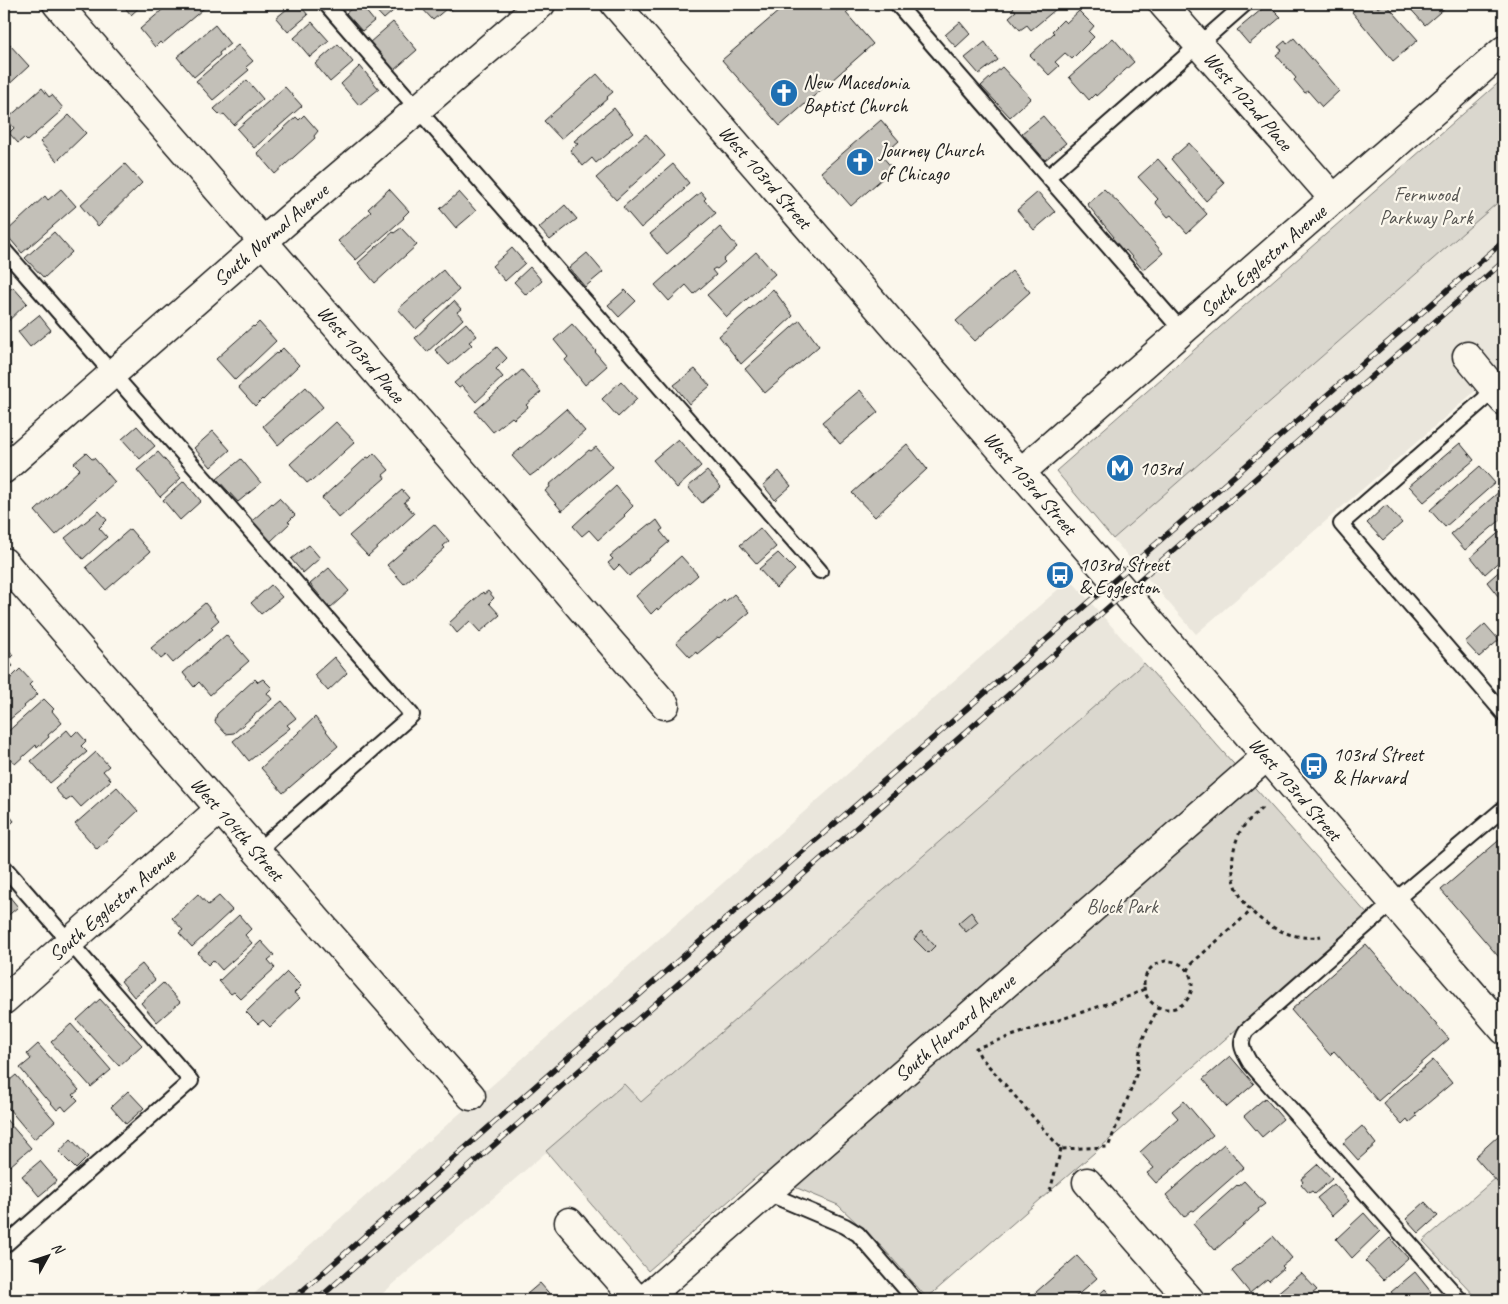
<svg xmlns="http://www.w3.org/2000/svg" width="1508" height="1304" font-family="Caveat,sans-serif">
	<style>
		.built { fill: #eae6dc }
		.green { fill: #dad7ce; stroke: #7b7a75 }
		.building { fill: #c3c0b8; stroke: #1c1c1c }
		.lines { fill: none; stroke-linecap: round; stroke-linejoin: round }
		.lane-casing { stroke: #1c1c1c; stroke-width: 18 }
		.street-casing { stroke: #1c1c1c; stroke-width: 31 }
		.secondary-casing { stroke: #1c1c1c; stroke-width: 31 }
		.path { stroke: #1c1c1c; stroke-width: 3; stroke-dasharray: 4 4; stroke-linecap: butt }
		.lane { stroke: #fbf7ec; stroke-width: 14 }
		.street { stroke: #fbf7ec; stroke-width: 28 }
		.secondary { stroke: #fbf7ec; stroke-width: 28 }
		.rail-casing { stroke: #1c1c1c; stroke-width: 5.5 }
		.rail { stroke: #fbf7ec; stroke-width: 4; stroke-dasharray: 11; stroke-linecap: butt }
		.labels { text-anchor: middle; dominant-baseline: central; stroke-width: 4.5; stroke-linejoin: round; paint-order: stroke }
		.poi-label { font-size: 20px; fill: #1c1c1c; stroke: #fbf7ec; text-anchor: start }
		.street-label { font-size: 20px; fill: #1c1c1c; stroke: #fbf7ec }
		.park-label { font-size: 20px; fill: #555451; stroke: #fbf7ec }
	</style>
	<rect width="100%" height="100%" fill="#fbf7ec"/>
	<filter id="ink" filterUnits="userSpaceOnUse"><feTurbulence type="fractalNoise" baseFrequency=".02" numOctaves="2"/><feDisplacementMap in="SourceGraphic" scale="10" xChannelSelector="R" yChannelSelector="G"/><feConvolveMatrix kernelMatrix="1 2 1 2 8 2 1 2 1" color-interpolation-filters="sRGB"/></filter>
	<g filter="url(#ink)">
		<path class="built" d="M1504 197V366L1196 634 1113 539Z
			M1070 579 1144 663 641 1103 624 1085 375 1300H247Z"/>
		<path class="green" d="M1504 78V197L1113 539 1056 471Z
			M1144 663 1368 915 927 1298 883 1248 838 1205 761 1173 648 1271 546 1151 624 1084 641 1102Z
			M1504 1171V1294L1497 1300H1479L1423 1241Z"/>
		<path class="building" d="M122 4H143L131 15Z
			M169 4H209L162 44 160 42 155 47 140 29Z
			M262 4H274L267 10Z
			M293 4H299L308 15 288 32 276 18Z
			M357 4H360L374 21 362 31 346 13Z
			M370 4H401L384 19Z
			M418 4H458L449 11 446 9 433 20Z
			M787 4H856L846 13 873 44 780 126 722 60Z
			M1014 4H1062L1031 30 1027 25 1020 30 1009 17 1016 11 1011 6Z
			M1268 4 1281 17 1249 44 1237 30Z
			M1361 4H1374L1378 8 1383 4H1386L1418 40 1393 61 1352 12Z
			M1406 4H1444L1447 6 1425 25Z
			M1079 11 1094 26 1089 32 1094 37 1072 59 1065 53 1055 62 1059 66 1049 75 1030 55 1054 33 1052 31 1063 20 1066 23Z
			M312 22 329 41 310 57 294 38Z
			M393 22 417 50 393 71 369 43Z
			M960 22 970 34 956 47 945 35Z
			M215 25 230 44 219 53 220 55 194 77 177 57Z
			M1113 38 1134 62 1096 96 1095 94 1089 100 1069 77Z
			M1294 38 1339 91 1322 107 1308 91 1305 93 1294 80 1296 78 1276 55 1282 50 1278 47 1285 41 1287 44Z
			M985 42 998 60 979 74 965 58Z
			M338 44 353 62 330 82 315 64Z
			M10 45 29 66 4 89V48Z
			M238 45 253 61 246 67 249 70 213 100 196 81Z
			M360 66 379 89 359 105 341 84Z
			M1002 67 1031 98 1010 117 981 86Z
			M597 74 613 92 607 97 608 98 561 139 544 121Z
			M247 80 263 99 234 125 224 114 221 116 214 109Z
			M285 87 302 106 254 148 237 129Z
			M42 88 49 97 52 95 63 108 60 110 61 111 27 141 24 138 18 143 9 133 14 128 7 119Z
			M614 108 633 132 596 163 592 158 583 166 570 150 578 144 574 141Z
			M69 115 86 133 57 161 40 142Z
			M304 115 318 131 314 136 315 138 275 174 257 153 296 117 299 120Z
			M1043 116 1066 143 1045 160 1022 133Z
			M881 120 899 141 882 156 893 169 851 206 821 172Z
			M646 134 665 156 616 200 596 178Z
			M1189 143 1225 183 1206 201 1171 159Z
			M1158 159 1207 214 1187 233 1171 215 1168 217 1155 202 1158 199 1138 177Z
			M125 164 142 183 98 226 80 205Z
			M673 164 689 183 683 188 685 189 641 228 623 207Z
			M61 189 76 206 22 253 5 233 45 196 48 200Z
			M389 189 409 211 403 217 404 218 356 260 338 241 371 212 368 209Z
			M1104 189 1121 205 1163 253 1143 270 1126 250 1124 252 1112 239 1114 237 1087 204Z
			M459 192 476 211 456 228 440 209Z
			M701 192 706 198 704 200 716 213 667 254 650 234Z
			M1038 192 1055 212 1034 230 1017 210Z
			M565 205 577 219 550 240 539 228Z
			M720 227 737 247 723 260 725 262 717 269 715 268 712 270 716 275 694 294 686 285 669 301 655 285Z
			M401 228 417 245 375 283 358 263 393 232 394 233Z
			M54 232 72 252 44 278 25 258Z
			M512 248 525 263 505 281 492 266Z
			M756 252 775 274 727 317 707 295Z
			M587 253 603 272 585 287 569 268Z
			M530 267 542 281 526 295 514 282Z
			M443 270 459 290 416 329 398 309Z
			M1012 271 1030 292 975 341 956 321Z
			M13 287 27 303 4 325V295Z
			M773 289 793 316 741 364 719 336Z
			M625 290 636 301 619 317 608 305Z
			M454 301 461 309 457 312 463 319 427 352 415 338Z
			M39 315 51 330 30 347 18 332Z
			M800 320 819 346 765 393 745 369Z
			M259 322 276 341 235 380 216 359 253 326 254 327Z
			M466 323 477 336 469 342 472 345 449 365 435 350Z
			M572 324 596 351 595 352 607 366 585 385 565 360 568 357 554 340Z
			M497 347 507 358 496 369 503 377 476 402 462 386 459 388 454 383Z
			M283 348 299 365 263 400 262 399 255 406 238 387 276 353 277 354Z
			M695 369 710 386 689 404 674 385Z
			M522 370 541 392 526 405 528 407 514 419 512 417 493 432 475 411Z
			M621 381 637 399 618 417 602 399Z
			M306 387 323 407 278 445 263 426Z
			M860 390 878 412 840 444 822 422Z
			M566 409 585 431 538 472 537 471 530 476 512 456Z
			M336 422 355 442 312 481 311 480 307 483 290 464Z
			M137 426 155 446 140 459 122 439Z
			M213 431 230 450 211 467 194 448Z
			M678 439 701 466 677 488 653 460Z
			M1460 443 1474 460 1424 502 1409 486Z
			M907 444 927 469 875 517 852 493Z
			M596 447 613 467 562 511 545 491 550 487 549 485 589 450 591 451Z
			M158 452 181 478 160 497 137 470Z
			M86 453 92 459 94 458 115 482 56 535 35 511 80 469 74 463Z
			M374 453 389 470 383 475 385 478 339 518 322 498 367 457 369 458Z
			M241 459 261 483 238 502 217 479Z
			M1480 466 1495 483 1445 527 1430 510Z
			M707 471 721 487 702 503 688 487Z
			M779 471 791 486 775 500 763 485Z
			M184 481 201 501 180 520 163 500Z
			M616 486 633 506 624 515 625 516 598 540 589 530 582 536 573 526Z
			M402 490 409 498 404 502 414 514 368 556 349 536Z
			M1501 490 1504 494V517L1465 550 1451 534Z
			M279 498 295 515 288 522 290 523 270 542 252 521 272 503V504Z
			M1386 505 1402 523 1383 540 1367 523Z
			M99 511 107 520 99 528 107 537 83 559 65 538Z
			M657 520 663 529 660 531 669 542 629 576 619 565 614 570 608 563 613 559 610 556 649 524 651 525Z
			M434 524 449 541 443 546 445 548 404 584 387 565Z
			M760 528 776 547 757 564 740 545Z
			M1504 528V557L1485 574 1471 557Z
			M130 529 150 552 106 590 86 567Z
			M309 545 320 558 303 573 291 559Z
			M778 553 795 570 776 588 759 569Z
			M681 556 698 575 658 610 657 608 651 614 636 596Z
			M1504 567V599L1502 601 1487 582Z
			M329 568 349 591 330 608 310 584Z
			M271 585 282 597 261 614 251 603Z
			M488 591 494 598 489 603 500 615 480 632 470 621 457 633 449 623 483 592 484 594Z
			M734 594 750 612 719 638 718 637 697 654 696 652 690 657 676 642 724 600 725 602Z
			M205 603 219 620 211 627 213 629 173 663 166 655 161 659 151 648Z
			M1485 624 1499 640 1479 657 1465 642Z
			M226 635 249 661 210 695 199 682 194 687 183 673Z
			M4 644 13 655 8 660 13 666 4 674Z
			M334 657 347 673 328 691 314 675Z
			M20 669 32 682 29 685 38 694 24 706 25 707 4 724V685Z
			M255 679 258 682 263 679 272 688 267 693 272 699 234 733 226 734 215 722 217 714Z
			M44 699 54 709 52 711 62 723 48 735 49 737 37 748 36 745 15 764 4 751V735Z
			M282 701 296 718 287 725 290 728 249 761 233 741Z
			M315 717 338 746 283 793 261 768Z
			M67 730 72 736 77 731 86 741 81 746 87 752 50 783 31 761Z
			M96 752 109 766 103 771 111 780 81 807 72 797 66 801 55 789Z
			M117 787 138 811 97 849 75 824Z
			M4 809 14 821 4 830Z
			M1504 836V963L1441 890Z
			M4 890 18 907 4 919Z
			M198 894 208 905 219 896 232 910 192 947 179 933 183 930 172 918Z
			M971 912 978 922 966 932 958 923Z
			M239 915 251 929 245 935 252 943 222 970 213 960 208 965 198 953Z
			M921 931 935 946 928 953 914 939Z
			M261 941 274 955 268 960 275 968 241 999 234 992 231 994 219 981Z
			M1366 944 1449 1039 1378 1101 1334 1051 1330 1055 1291 1010Z
			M142 964 155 980 134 997 121 981Z
			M287 972 301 986 294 993 300 998 270 1027 263 1020 258 1024 246 1012Z
			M163 983 180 1002 157 1022 141 1003Z
			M100 999 142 1045 119 1066 77 1020Z
			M71 1024 111 1070 91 1087 51 1042Z
			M38 1044 79 1090 73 1095 78 1100 66 1111 62 1106 57 1110 46 1097 45 1098 20 1068 31 1059 27 1054Z
			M1230 1056 1254 1084 1227 1107 1203 1079Z
			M1433 1060 1452 1083 1415 1114 1417 1116 1409 1123 1407 1120 1402 1125 1383 1103Z
			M16 1075 55 1121 34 1139 4 1103V1085Z
			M128 1091 144 1108 126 1124 111 1107Z
			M1265 1098 1283 1119 1262 1137 1244 1116Z
			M1184 1101 1213 1135 1156 1183 1147 1173 1154 1168 1140 1152 1178 1118 1172 1111Z
			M4 1117 31 1148 10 1166 4 1159Z
			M1362 1126 1376 1144 1358 1160 1343 1143Z
			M1499 1135 1504 1140V1178L1498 1183 1475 1157Z
			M71 1139 88 1157 76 1169 59 1152Z
			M1224 1144 1244 1167 1194 1211 1192 1210 1184 1217 1166 1195Z
			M40 1161 57 1181 39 1196 22 1176Z
			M1318 1164 1332 1179 1315 1194 1312 1191 1309 1193 1301 1184 1303 1182 1301 1179Z
			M1244 1181 1265 1204 1258 1209 1259 1211 1215 1250 1193 1224 1237 1185 1238 1186Z
			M1334 1184 1349 1201 1332 1216 1317 1198Z
			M1425 1202 1438 1216 1419 1233 1406 1219Z
			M1364 1213 1380 1231 1352 1258 1336 1239Z
			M4 1219 9 1226 4 1230Z
			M1273 1236 1292 1258 1282 1266 1284 1268 1269 1281 1267 1279 1250 1293 1232 1271Z
			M1390 1238 1408 1258 1383 1280 1365 1261Z
			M1077 1256 1097 1278 1072 1300H1027Z
			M1415 1272 1431 1292 1421 1300H1398L1391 1292Z
			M1301 1273 1317 1290 1308 1297 1310 1300H1269Z
			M540 1283 555 1300H520Z
			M1105 1289 1115 1300H1093Z"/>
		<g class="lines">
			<defs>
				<path id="lane" d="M326 4 820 571
					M897 4 1182 331
					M1048 177 1245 4
					M4 250 412 715 257 851
					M1498 387 1341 524 1504 714
					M4 867 191 1081 4 1246
					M767 1193 845 1226 858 1234 915 1300
					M1460 1300 1250 1063C1243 1050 1238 1044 1246 1031L1393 902 1504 808"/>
				<path id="street" d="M57 4 665 705
					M1163 4 1334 199
					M1467 356 1504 401
					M4 469 290 218 541 4
					M1021 472 1504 50
					M4 562 471 1096
					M4 1000 220 809
					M1087 1182 1190 1300
					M569 1222 637 1300
					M644 1300 1267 756"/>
				<path id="secondary" d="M615 4 1504 1030"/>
			</defs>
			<use href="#lane" class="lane-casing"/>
			<use href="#street" class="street-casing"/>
			<use href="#secondary" class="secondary-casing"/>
			<path class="path" d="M1262 808C1254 816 1244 823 1239 834 1231 852 1230 873 1238 891 1250 920 1290 943 1321 936
				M1144 985a24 24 0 1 1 48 0a24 24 0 1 1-48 0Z
				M1188 971 1191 964 1252 910
				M1144 989 1130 996 976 1048 980 1056 1061 1149 1108 1147 1131 1090 1137 1072 1139 1055 1143 1038 1158 1008
				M1050 1191 1061 1149"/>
			<use href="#lane" class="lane"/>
			<use href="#street" class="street"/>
			<use href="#secondary" class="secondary"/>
			<defs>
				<path id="rail" d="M292 1300 778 873 1504 241
					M317 1300 1504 261"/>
			</defs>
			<use href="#rail" class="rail-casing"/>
			<use href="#rail" class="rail"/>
		</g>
	</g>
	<defs>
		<symbol id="church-disc" viewBox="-11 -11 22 22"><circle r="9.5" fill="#1f6fb2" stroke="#fbf7ec"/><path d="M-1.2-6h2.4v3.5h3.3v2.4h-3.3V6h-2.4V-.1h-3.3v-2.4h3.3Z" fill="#fff"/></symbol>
		<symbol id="metro-disc" viewBox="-11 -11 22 22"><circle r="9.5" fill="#1f6fb2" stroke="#fbf7ec"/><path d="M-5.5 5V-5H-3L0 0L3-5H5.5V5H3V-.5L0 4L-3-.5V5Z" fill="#fff"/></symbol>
		<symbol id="bus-disc" viewBox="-11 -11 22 22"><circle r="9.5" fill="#1f6fb2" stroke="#fbf7ec"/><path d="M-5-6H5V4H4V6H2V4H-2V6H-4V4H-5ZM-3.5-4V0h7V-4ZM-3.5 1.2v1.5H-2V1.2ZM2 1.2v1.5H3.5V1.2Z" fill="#fff"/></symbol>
	</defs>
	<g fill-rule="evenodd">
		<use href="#church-disc" x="768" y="77" width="32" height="32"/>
		<use href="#church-disc" x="844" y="146" width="32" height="32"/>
		<use href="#metro-disc" x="1104" y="452" width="32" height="32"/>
		<use href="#bus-disc" x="1044" y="559" width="32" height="32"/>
		<use href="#bus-disc" x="1298" y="750" width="32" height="32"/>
	</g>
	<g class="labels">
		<g class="poi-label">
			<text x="803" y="82">New Macedonia<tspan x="803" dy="23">Baptist Church</tspan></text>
			<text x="879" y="150">Journey Church<tspan x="879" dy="23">of Chicago</tspan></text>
			<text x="1139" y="468">103rd</text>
			<text x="1079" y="564">103rd Street<tspan x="1079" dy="23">&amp; Eggleston</tspan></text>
			<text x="1333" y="754">103rd Street<tspan x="1333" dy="23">&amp; Harvard</tspan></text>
		</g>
		<g class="street-label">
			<text transform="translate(1248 101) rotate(49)">West 102nd Place</text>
			<text transform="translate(765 177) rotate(49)">West 103rd Street</text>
			<text transform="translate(271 235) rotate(-41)">South Normal Avenue</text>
			<text transform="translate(1263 261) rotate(-41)">South Eggleston Avenue</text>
			<text transform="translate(361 354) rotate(49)">West 103rd Place</text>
			<text transform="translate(1030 483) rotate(49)">West 103rd Street</text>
			<text transform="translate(1295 789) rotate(49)">West 103rd Street</text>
			<text transform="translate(237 829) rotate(49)">West 104th Street</text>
			<text transform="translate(112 905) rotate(-41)">South Eggleston Avenue</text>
			<text transform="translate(955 1028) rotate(-41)">South Harvard Avenue</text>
		</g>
		<g class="park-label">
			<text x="1426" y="194">Fernwood<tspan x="1426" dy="23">Parkway Park</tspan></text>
			<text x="1122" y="906">Block Park</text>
		</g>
	</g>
	<rect width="1508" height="1304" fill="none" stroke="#fbf7ec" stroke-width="20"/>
	<rect x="10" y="10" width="1488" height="1284" fill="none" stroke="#1c1c1c" stroke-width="2" filter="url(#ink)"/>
	<g transform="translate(48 1256) rotate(50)" stroke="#fbf7ec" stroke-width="4" paint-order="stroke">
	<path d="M0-4L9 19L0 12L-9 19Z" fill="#1c1c1c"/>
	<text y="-8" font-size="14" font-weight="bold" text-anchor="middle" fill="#1c1c1c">N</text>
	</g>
</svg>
